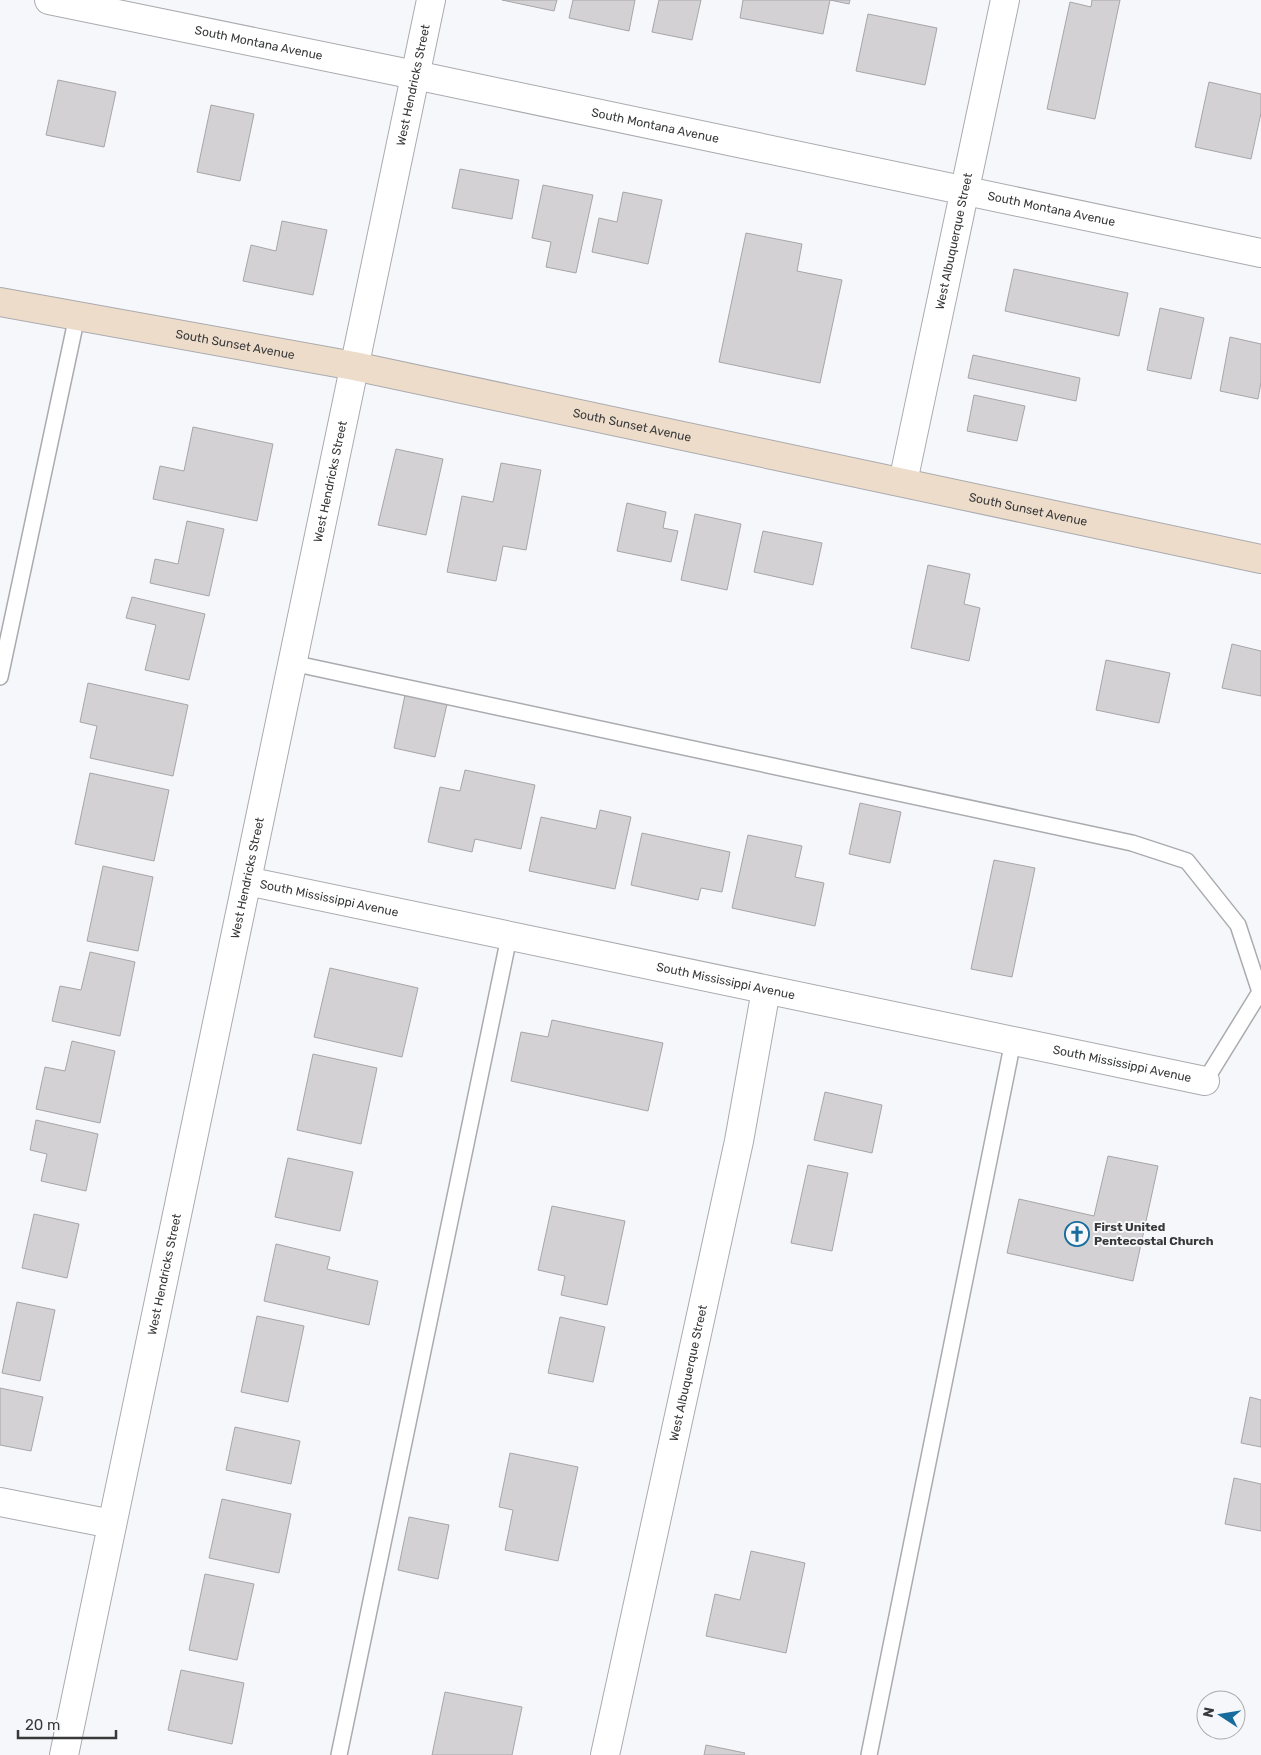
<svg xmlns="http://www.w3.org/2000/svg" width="1261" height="1755" font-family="Rubik,sans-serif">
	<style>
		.building { fill: #d3d1d4; stroke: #a7a5a8 }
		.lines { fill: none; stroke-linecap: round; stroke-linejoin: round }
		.service-casing { stroke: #aaabaf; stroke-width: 18 }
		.minor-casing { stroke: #aaabaf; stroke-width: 30 }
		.secondary-casing { stroke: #aaabaf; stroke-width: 30 }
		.service { stroke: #fff; stroke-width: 15 }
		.minor { stroke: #fff; stroke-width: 28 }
		.secondary { stroke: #eddcca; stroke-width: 28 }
		.labels { text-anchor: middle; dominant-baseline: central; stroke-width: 4; stroke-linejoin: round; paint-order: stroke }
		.street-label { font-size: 12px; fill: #38393a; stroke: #f6f7fa }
		.poi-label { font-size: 12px; font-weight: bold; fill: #38393a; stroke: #f6f7fa; text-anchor: start }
	</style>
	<rect width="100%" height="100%" fill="#f6f7fa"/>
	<path class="building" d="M502 0H557L554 11Z
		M573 0H635L629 31 569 18Z
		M659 0H701L692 40 652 32Z
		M743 0H830L823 34 740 18Z
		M830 0H850L849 4Z
		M1092 0H1120L1095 119 1047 109 1070 2 1091 7Z
		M868 14 937 28 925 85 856 71Z
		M58 80 116 92 104 147 46 135Z
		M1209 82 1261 94V113L1251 159 1195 147Z
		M211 105 254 114 240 181 197 172Z
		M460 169 519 180 512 219 452 208Z
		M543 185 593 195 576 273 546 267 551 242 532 238Z
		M623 192 662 200 648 264 592 252 599 218 617 222Z
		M282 221 327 230 313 295 243 281 251 245 276 251Z
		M746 233 802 244 797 271 842 280 820 383 719 362Z
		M1014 269 1128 293 1119 336 1005 311Z
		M1160 308 1204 318 1191 379 1147 370Z
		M1230 337 1261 344V382L1258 399 1220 391Z
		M973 355 1080 378 1076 401 968 378Z
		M974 395 1025 406 1017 441 967 431Z
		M193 427 273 444 257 521 153 499 160 466 184 471Z
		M396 449 443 459 426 535 378 525Z
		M501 463 541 470 526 550 503 546 496 581 447 572 462 496 493 502Z
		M627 503 666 512 663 528 678 531 671 562 617 551Z
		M695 514 741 524 727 590 681 580Z
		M187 521 224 529 209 596 150 583 155 559 178 564Z
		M763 531 822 543 813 585 754 572Z
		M928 565 970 574 964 604 980 608 969 661 911 648Z
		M132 597 205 614 189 680 145 670 156 625 126 618Z
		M1232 644 1261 651V696L1222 688Z
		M1106 660 1170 673 1159 723 1096 710Z
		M88 683 188 705 173 776 90 758 97 726 80 722Z
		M405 695 447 704 435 757 394 748Z
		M465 770 535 785 521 849 475 839 472 852 428 842 440 787 460 791Z
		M90 773 169 790 154 861 75 844Z
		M860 803 901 812 890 863 849 854Z
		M600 810 631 817 615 889 529 871 541 817 596 829Z
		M642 833 730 852 722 892 701 888 698 900 631 885Z
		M748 835 802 846 795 877 824 883 815 926 732 908Z
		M994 860 1035 868 1012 977 971 969Z
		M103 866 153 877 138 951 87 941Z
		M90 952 135 962 120 1036 52 1021 60 986 81 990Z
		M330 968 418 988 402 1057 314 1037Z
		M552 1020 663 1043 648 1111 511 1081 521 1032 548 1037Z
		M72 1041 115 1051 100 1123 36 1109 45 1067 65 1071Z
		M313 1054 377 1068 361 1144 297 1130Z
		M825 1092 882 1105 872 1153 814 1140Z
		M36 1120 98 1134 86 1191 41 1181 47 1154 30 1150Z
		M1108 1156 1158 1166 1133 1281 1007 1253 1019 1199 1094 1216Z
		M288 1158 353 1172 340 1231 275 1217Z
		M808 1165 848 1173 832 1251 791 1243Z
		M552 1206 625 1221 607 1305 561 1295 565 1276 538 1270Z
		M34 1214 79 1224 67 1278 22 1268Z
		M276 1244 330 1257 327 1269 378 1281 369 1325 264 1301Z
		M17 1302 55 1310 40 1381 2 1373Z
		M257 1316 304 1326 288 1402 241 1392Z
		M560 1317 605 1327 593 1382 548 1373Z
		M0 1388 43 1397 31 1451 0 1445Z
		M1250 1397 1261 1400V1447L1241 1443Z
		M235 1427 300 1441 291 1484 226 1470Z
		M510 1453 578 1467 558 1561 505 1550 513 1510 499 1507Z
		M1234 1478 1261 1484V1531L1225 1524Z
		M222 1499 291 1514 279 1573 209 1558Z
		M409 1517 449 1525 438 1579 398 1570Z
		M751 1551 805 1563 786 1653 706 1636 715 1594 740 1600Z
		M205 1574 254 1584 237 1660 189 1650Z
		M181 1670 244 1683 232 1744 168 1730Z
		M445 1692 522 1707 512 1755H432Z
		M706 1745 745 1753 744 1755H704Z"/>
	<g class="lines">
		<defs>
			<path id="service" d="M292 663 1132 843 1187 861 1238 925 1260 992 1205 1081
				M0 677 77 316
				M339 1755 509 937
				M869 1755 1013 1041"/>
			<g id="minor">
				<path id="s1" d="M49 0 415 75 1261 253"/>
				<path id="s2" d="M903 482 1005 0"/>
				<path id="s3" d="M247 881 1205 1081"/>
				<path d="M0 1502 112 1524"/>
				<path id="s4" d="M64 1755 431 0"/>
				<path id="s5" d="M605 1755 739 1141 766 990"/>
			</g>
			<g id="secondary">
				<path id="s6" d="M0 302 354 366 1261 559"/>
			</g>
		</defs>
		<use href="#service" class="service-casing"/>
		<use href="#minor" class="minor-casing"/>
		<use href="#secondary" class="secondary-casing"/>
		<use href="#service" class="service"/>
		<use href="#minor" class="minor"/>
		<use href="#secondary" class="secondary"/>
	</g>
	<defs>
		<symbol id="church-ring" viewBox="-11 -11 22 22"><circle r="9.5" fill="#f6f7fa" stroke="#176c9d" stroke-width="1.5"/><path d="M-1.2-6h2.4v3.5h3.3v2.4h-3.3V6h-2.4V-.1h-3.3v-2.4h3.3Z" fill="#176c9d"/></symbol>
	</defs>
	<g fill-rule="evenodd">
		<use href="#church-ring" x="1063" y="1220" width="28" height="28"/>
	</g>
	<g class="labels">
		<g class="street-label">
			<text stroke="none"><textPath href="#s1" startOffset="214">South Montana Avenue</textPath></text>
			<text stroke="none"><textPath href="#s4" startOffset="1706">West Hendricks Street</textPath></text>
			<text stroke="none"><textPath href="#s1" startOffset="619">South Montana Avenue</textPath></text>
			<text stroke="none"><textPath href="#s1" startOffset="1024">South Montana Avenue</textPath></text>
			<text stroke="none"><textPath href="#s2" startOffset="246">West Albuquerque Street</textPath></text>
			<text stroke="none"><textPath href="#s6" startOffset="239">South Sunset Avenue</textPath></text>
			<text stroke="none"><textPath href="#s6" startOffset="644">South Sunset Avenue</textPath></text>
			<text stroke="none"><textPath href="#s4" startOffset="1301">West Hendricks Street</textPath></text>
			<text stroke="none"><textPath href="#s6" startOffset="1049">South Sunset Avenue</textPath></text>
			<text stroke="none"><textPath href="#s4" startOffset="896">West Hendricks Street</textPath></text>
			<text stroke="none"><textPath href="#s3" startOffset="84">South Mississippi Avenue</textPath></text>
			<text stroke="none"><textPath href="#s3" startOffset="489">South Mississippi Avenue</textPath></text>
			<text stroke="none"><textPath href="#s3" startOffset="894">South Mississippi Avenue</textPath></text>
			<text stroke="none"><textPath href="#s4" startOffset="491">West Hendricks Street</textPath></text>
			<text stroke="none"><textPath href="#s5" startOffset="391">West Albuquerque Street</textPath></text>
		</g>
		<g class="poi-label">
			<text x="1094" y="1227">First United<tspan x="1094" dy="14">Pentecostal Church</tspan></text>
		</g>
	</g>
	<g transform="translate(1221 1715) rotate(282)"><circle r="24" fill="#f6f7fa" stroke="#aaabad"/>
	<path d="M0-4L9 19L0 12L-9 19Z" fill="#176c9d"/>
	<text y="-8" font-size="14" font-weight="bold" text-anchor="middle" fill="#38393a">N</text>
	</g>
	<path d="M18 1730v8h98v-8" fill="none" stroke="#38393a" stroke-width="2.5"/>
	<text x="25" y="1730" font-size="15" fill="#38393a" stroke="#f6f7fa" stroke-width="4" paint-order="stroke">20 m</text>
</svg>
